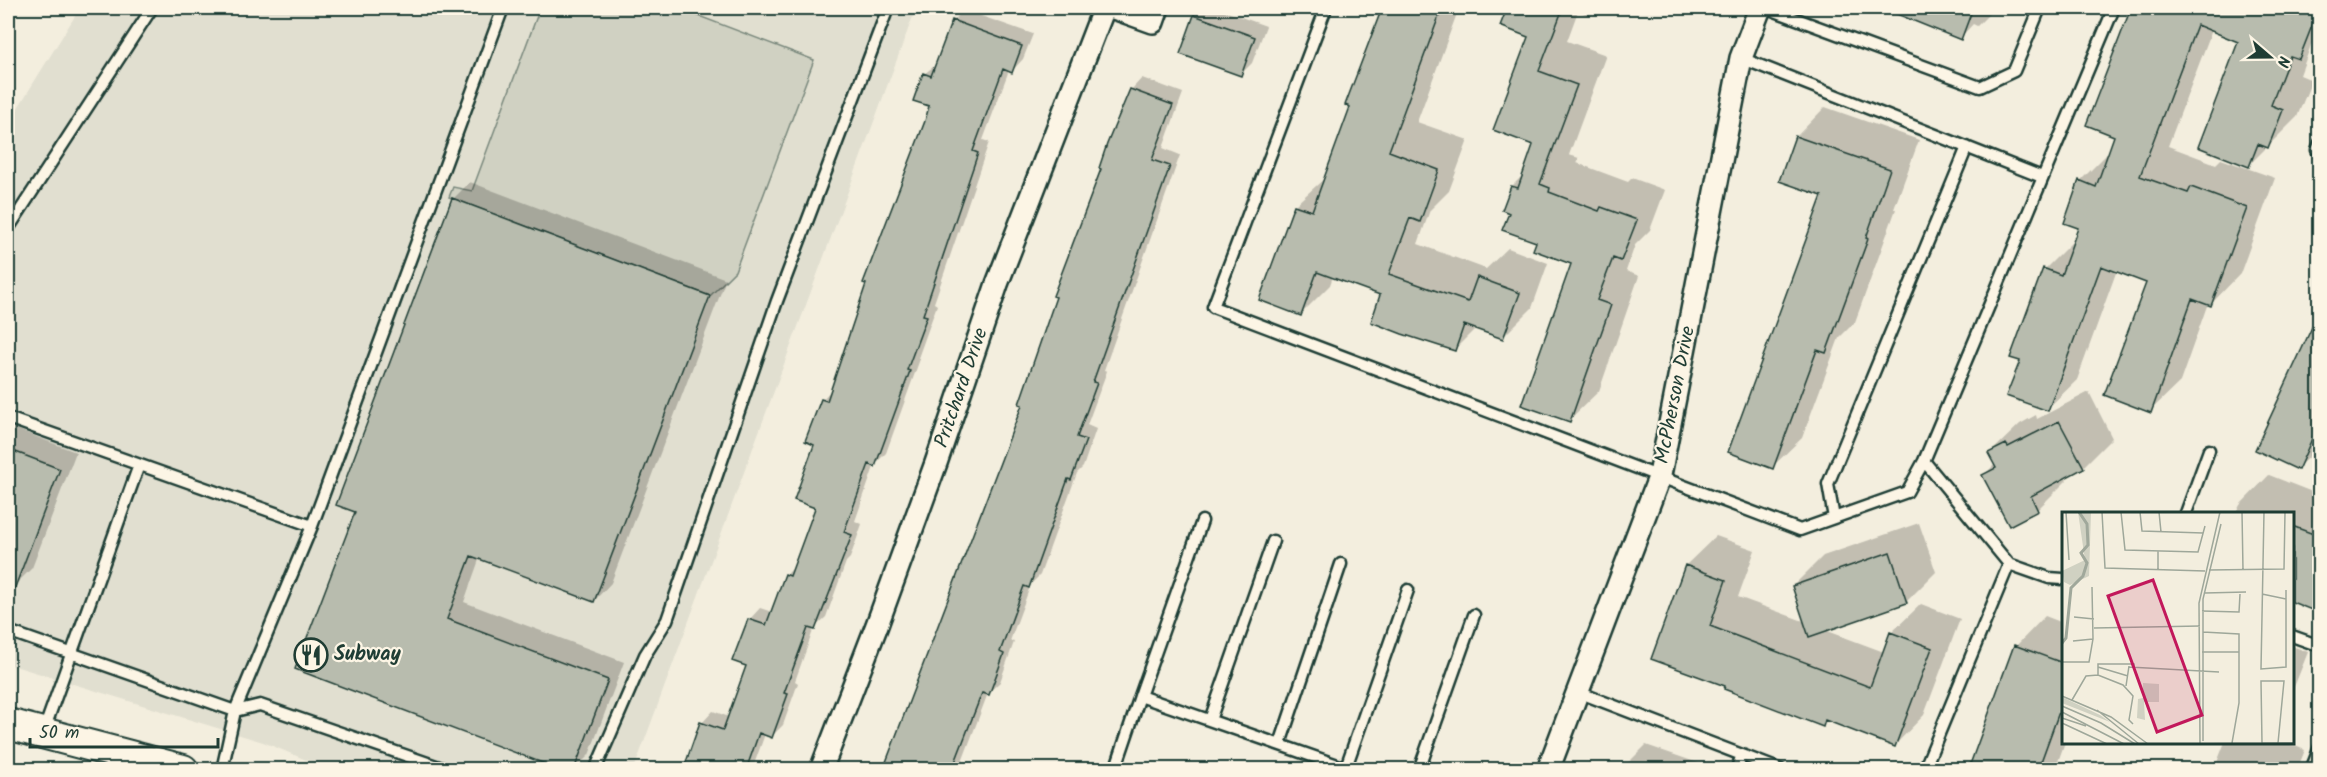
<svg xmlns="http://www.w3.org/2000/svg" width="2327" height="777" font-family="Kalam,sans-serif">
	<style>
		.built { fill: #e1dfd0 }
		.green { fill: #d0d1c2; stroke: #78877b; stroke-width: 1.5 }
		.shadow { fill: #0003 }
		.building { fill: #b8bcae; stroke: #1f3d34; stroke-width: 1.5 }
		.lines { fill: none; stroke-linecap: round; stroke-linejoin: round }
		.lane-casing { stroke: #1f3d34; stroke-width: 15 }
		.street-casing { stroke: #1f3d34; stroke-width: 26 }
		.secondary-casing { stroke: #1f3d34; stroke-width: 34 }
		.lane { stroke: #fcf5e5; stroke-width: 10 }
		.street { stroke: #fcf5e5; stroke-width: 21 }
		.secondary { stroke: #fcf5e5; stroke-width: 30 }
		.labels { text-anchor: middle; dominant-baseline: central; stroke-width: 4.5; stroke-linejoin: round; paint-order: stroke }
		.street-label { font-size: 20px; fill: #1f3d34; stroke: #fcf5e5 }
		.poi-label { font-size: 20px; font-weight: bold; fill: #1f3d34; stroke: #fcf5e5; text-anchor: start }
		.inset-river { fill: none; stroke: #a0a89b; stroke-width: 3 }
		.inset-road { fill: none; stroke: #9ea79a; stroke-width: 1.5 }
		.view { fill: #c2185b; fill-opacity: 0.15; stroke: #c2185b; stroke-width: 3 }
		.inset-edge { fill: none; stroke: #1f3d34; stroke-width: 3 }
	</style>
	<rect width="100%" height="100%" fill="#f3eede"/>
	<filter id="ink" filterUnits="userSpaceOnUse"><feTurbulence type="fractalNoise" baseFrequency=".0167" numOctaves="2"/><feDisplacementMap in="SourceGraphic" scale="12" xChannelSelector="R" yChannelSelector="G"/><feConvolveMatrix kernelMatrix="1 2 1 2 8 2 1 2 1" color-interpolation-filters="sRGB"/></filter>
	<g filter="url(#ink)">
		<path class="built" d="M80 8H916L634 769H328L263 742 8 664V124Z"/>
		<path class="green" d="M540 8H678L814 60 735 271 710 296 449 197 453 187 472 191Z"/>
		<path class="shadow" d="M8 8H17L8 23Z
			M1203 8H1216L1266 26 1252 63 1241 74 1195 16Z
			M1383 8H1459L1417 122 1468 140 1449 191 1430 210 1418 244 1486 269 1508 248 1548 263 1532 308 1503 337 1476 328 1454 350 1382 294 1333 276 1330 285 1301 314 1295 205 1326 177 1352 106 1347 104Z
			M1508 8H1596L1588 15 1578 11 1567 41 1606 55 1569 155 1579 158 1577 163 1628 182 1632 178 1665 190 1650 230 1635 245 1626 271 1639 276 1599 391 1569 420 1573 263 1537 241 1511 212 1512 186 1524 174 1535 144 1530 36 1501 25Z
			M1883 8H1991L1989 14 1977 26 1973 24 1960 38Z
			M2138 8H2320V37L2311 45 2300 75 2312 80 2297 117 2249 165 2240 41 2212 30 2168 146 2216 164 2221 159 2275 178 2240 274 2211 304 2208 303 2180 382 2150 411 2148 282 2117 270 2077 380 2047 409 2022 360 2045 269 2074 240 2080 227V181L2110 151 2116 136 2129 17Z
			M964 10 1033 34 1023 59 1012 71 1009 70 983 140 989 142 934 303 937 305 918 358 920 359 886 453 875 464 855 521 862 524 850 558 846 562 826 617 814 628 795 681 798 683 783 725 772 736 765 734 752 770H684L702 723 713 711 729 717 748 666 749 620 760 608 772 612 786 575 796 565 817 507 816 444 822 400 832 389 931 105 924 74 938 63 953 21Z
			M1142 78 1183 93 1163 148 1180 155 1104 370 1107 371 1087 425 1096 429 1083 467 1077 473 1040 575 1031 584 1010 641 1014 642 1000 682 988 693 959 770H885L1024 404 1131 90Z
			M1825 107 1919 140 1894 209H1896L1855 322 1839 338 1802 438 1772 467 1824 196 1796 137Z
			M470 182 726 279 611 583 594 601 480 557 464 602 624 662 589 755 574 770H565L356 511 453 199Z
			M2320 328V446L2297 468 2308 339Z
			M2089 392 2112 438 2083 467 2065 477 2067 480 2037 510 2009 524 1984 475 1995 464 1990 453 2020 424 2036 415 2037 419Z
			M8 426 76 452 32 568 15 585 8 582Z
			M2269 475 2320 495V607L2317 610 2292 600V513H2236L2240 505Z
			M1919 523 1936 572 1906 602 1825 630 1884 652 1891 633 1921 604 1960 619 1924 715 1895 745 1828 719 1822 725 1727 685 1653 658 1686 565 1716 536 1755 550 1738 597 1806 622 1793 586 1823 556Z
			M2045 616 2063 623V742H2065L2055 770H1969L2016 646Z
			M2292 646 2308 652 2292 692Z
			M2225 742H2285L2305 750 2297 770H2214Z
			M1646 745 1698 763 1696 770H1621Z"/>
		<path class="building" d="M1382 8H1442L1389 151 1439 170 1420 222 1410 218 1389 274 1468 302 1477 277 1520 293 1503 339 1464 325 1455 351 1402 334 1371 322 1380 295 1317 272 1301 316 1259 300 1294 205 1312 211 1350 107 1345 105Z
			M1507 8H1563L1539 71 1577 85 1540 184 1550 188 1549 192 1599 211 1601 207 1637 220 1621 261 1613 258 1597 300 1611 305 1570 422 1521 405 1571 264 1533 250 1536 242 1502 230 1509 213 1502 210 1511 186 1518 188 1533 145 1493 130 1528 37 1500 26Z
			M1882 8H1973L1961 40Z
			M2131 8H2319L2299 59 2290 56 2271 105 2283 110 2268 148 2258 144 2249 167 2198 147 2238 42 2197 25 2140 176 2188 193 2191 187 2247 208 2211 306 2192 299 2151 413 2104 395 2146 283 2101 266 2048 411 2006 396 2020 361 2010 358 2043 268 2061 275 2078 228 2064 223 2079 180 2096 187 2114 136 2086 125Z
			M1194 15 1255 37 1241 76 1180 54Z
			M952 20 1022 46 1012 73 1003 69 973 151 978 153 923 315 927 316 907 370 910 371 875 467 869 464 844 532 852 535 815 630 808 628 784 693 788 694 772 738 759 733 746 770H697L685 765 700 722 723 730 746 666 732 661 748 619 766 625 785 574 790 576 815 508 794 500 814 445 805 441 821 399 827 401 866 284 863 283 925 121 929 106 913 101 923 73 931 76Z
			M1130 89 1173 105 1152 160 1170 166 1093 382 1097 383 1077 437 1086 440 1071 480 1068 479 1029 588 1024 586 1000 652 1004 654 989 695 982 693 952 770H883L1022 405 1019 404 1056 297 1053 296 1101 169 1099 168 1107 144Z
			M1795 136 1890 169 1866 238 1868 239 1826 353 1817 350 1773 469 1728 452 1822 196 1779 181Z
			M452 198 710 296 594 602 471 556 447 619 608 680 574 770H561L295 669 355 512 336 505Z
			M2319 312V423L2298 470 2255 450Z
			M2059 421 2084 468 2031 496 2038 511 2009 526 1982 475 1996 468 1988 453 2006 444 2008 447Z
			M8 449 60 469 9 603H8Z
			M2292 526 2319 536V613L2292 602Z
			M1890 552 1907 603 1809 637 1792 586Z
			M1685 565 1726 580 1710 626 1870 687 1890 632 1932 648 1895 747 1825 720 1823 727 1724 689 1725 686 1651 659Z
			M2014 645 2063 663V701L2038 770H1968Z"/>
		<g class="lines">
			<defs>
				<path id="lane" d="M1326 8 1213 307 1800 530 1907 492 1924 461 2114 8
					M1767 8 1980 87 2014 71 2040 8
					M1741 58 2042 177
					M2317 150 2320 143
					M8 229 152 8
					M8 418 312 526 235 711 222 770
					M1924 461 2009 564 2049 578 2063 579
					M2186 513 2209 450
					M1834 518 1828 484 1967 147
					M312 526 503 8
					M8 631 235 711 260 705 448 770
					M2292 636 2320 646
					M1578 692 1781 770
					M1140 696 1202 521
					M1210 720 1273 541
					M44 730 139 465
					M1280 744 1341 564
					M1346 767 1408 590
					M595 770 645 655 667 620 777 301 888 8
					M1115 770 1140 696 1352 770
					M1419 770 1474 615
					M1736 770 1742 755
					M1924 770 2009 564
					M2311 770 2320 747"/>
				<path id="street" d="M1114 8 1153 22 1158 8
					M821 770 877 625 936 463 997 284 1104 8
					M1548 770 1660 475 1741 58 1760 8"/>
				<path id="secondary" d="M8 724 183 770"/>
			</defs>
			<use href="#lane" class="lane-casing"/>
			<use href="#street" class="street-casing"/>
			<use href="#secondary" class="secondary-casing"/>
			<use href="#lane" class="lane"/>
			<use href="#street" class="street"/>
			<use href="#secondary" class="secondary"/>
		</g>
	</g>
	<defs>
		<symbol id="restaurant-ring" viewBox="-11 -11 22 22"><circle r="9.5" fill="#fcf5e5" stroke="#1f3d34" stroke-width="1.5"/><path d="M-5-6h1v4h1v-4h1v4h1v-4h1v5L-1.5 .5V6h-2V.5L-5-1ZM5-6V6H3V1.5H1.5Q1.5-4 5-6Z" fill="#1f3d34"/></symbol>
	</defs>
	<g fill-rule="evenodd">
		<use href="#restaurant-ring" x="292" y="636" width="38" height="38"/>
	</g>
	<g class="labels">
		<g class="street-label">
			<text transform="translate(962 388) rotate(-71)">Pritchard Drive</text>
			<text transform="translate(1676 395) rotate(-79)">McPherson Drive</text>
		</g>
		<g class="poi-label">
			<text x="334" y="655">Subway</text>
		</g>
	</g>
	<g transform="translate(2062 512)">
		<rect width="232" height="232" fill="#f3eede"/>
		<path d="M16 0H29L27 64 8 73 2 70 0 59 23 48ZM81 171 97 172V190H82L83 208 75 206 76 187 81 186ZM0 185 38 203 48 210 0 191Z" fill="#d0d1c2"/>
		<path class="inset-river" d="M0 131 4 126 9 76 21 64 25 51 19 41 26 33 25 12 17 0"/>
		<path class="inset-road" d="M4 0 7 48M40 0 43 56 143 59M59 0 63 38 136 40 143 14M78 0 80 19 141 21M97 0 99 20M180 0 181 58M202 0 199 157 224 155V78M96 58V39M147 58 222 57 223 0M143 81 184 80M200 82 224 87M140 99 177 100 178 82M12 105 32 107M32 116 138 114M141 120 177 122V191L170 231M11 129 31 127M140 140H177M0 150H27L31 127 30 75M36 155 66 164M67 155 157 160M36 163V152H72V155M64 174 67 154M0 184 49 205 86 232M10 188 24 164 36 163 61 173 71 184 67 208 71 212M0 194 39 211 73 232M35 198 77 232M0 200 62 232M0 206 24 214M0 211 45 232M141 229V87L159 12M200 231 199 169H222L216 231M123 232 233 231M138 232 137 91 158 0"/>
		<path class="view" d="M91 68 140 203 95 220 46 84Z"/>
		<rect width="232" height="232" class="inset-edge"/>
	</g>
	<rect width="2327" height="777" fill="none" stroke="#fcf5e5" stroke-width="30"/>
	<rect x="15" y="15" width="2297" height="747" fill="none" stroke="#1f3d34" stroke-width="2" filter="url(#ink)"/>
	<g transform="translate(2270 57) rotate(110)" stroke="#fcf5e5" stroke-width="4.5" paint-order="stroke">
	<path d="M0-4.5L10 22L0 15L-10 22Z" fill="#1f3d34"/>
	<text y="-9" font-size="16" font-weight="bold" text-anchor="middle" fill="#1f3d34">N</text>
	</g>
	<path d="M30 738v9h188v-9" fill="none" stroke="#1f3d34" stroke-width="3"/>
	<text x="39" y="738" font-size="18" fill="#1f3d34" stroke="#fcf5e5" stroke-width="4.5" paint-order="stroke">50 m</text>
</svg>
